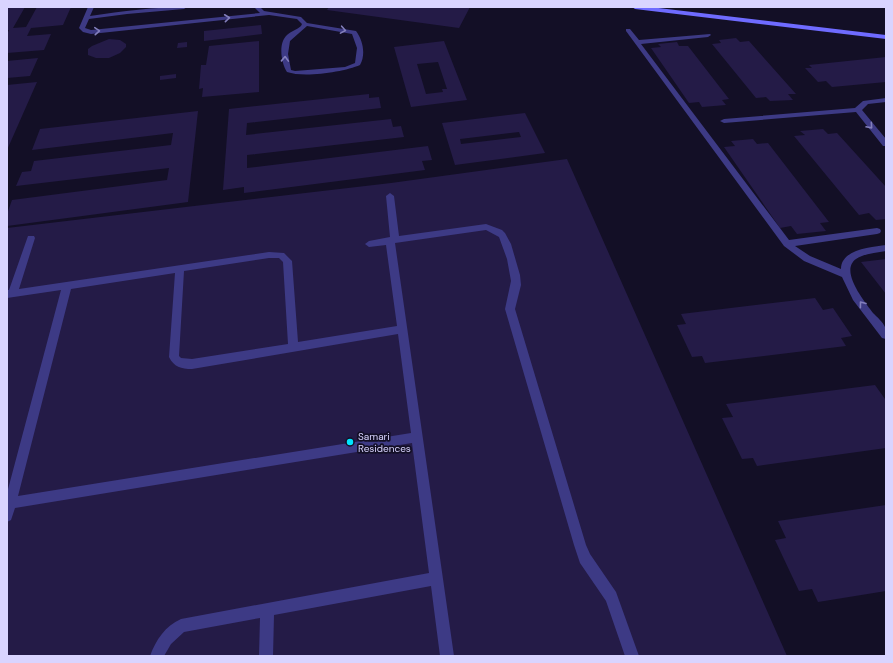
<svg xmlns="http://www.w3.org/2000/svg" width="893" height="663" font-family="'DM Sans',sans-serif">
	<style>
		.building { fill: #241b47; fill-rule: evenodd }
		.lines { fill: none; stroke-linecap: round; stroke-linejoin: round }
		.lane { fill: #3d3a85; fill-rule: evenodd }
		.street { fill: #3d3a85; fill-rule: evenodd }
		.secondary { fill: #6f6bff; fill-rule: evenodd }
		.oneway { stroke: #837fbc }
		.poi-dot { fill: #00e5ff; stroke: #130f26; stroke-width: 1.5 }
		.labels { text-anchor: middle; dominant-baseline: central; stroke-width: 3.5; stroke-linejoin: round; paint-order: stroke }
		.poi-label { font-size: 10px; fill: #d9d4ff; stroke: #130f26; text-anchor: start }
	</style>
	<rect width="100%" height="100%" fill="#130f26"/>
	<path class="building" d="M7 7H25L13 28 26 27 37 7H71L63 25 31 28 27 36 51 34 44 50 7 53V34L9 30H7Z
		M329 7H470L459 28 327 10Z
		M261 25 262 34 204 41V31Z
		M736 38 740 42 749 41 796 94H788L793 100 770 101 766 97 756 98 712 44 721 43 719 40Z
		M109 39 120 40 126 44V47L120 53 109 58H96L88 55V49L92 46Z
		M259 41V92L202 97 203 88 199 89 201 65H206L209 46Z
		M444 41 467 100 411 107 394 47ZM438 62 447 89H442L443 92 426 94 417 64Z
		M187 42V47L177 48 178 43Z
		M677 42 679 46H688L729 99 722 100 726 105 702 107 699 102 689 103 651 48 661 47 658 44Z
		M886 57V82L832 87 826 81 818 82 805 68H812L809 65Z
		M38 58 30 76 7 78V61Z
		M176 74V78L160 80V76Z
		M37 82 7 150V85Z
		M369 94V98L379 97 381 108 247 123 246 135 391 119 393 127 401 126 404 137 247 155V168L428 146 432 160 422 161 425 170 244 193V187L223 190 229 109Z
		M198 111 188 202 7 226V214L12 200 167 180 169 168 16 186 22 172 31 171 34 161 171 145 173 133 32 150 40 129Z
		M525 113 545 153 455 165 442 123ZM519 132 521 137 461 144 460 139Z
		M823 129 828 134 837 133 886 187V219L876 220 869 213 859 215 794 136 805 135 800 131Z
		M753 139 757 144 768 143 829 222 820 223 826 231 797 234 791 226 780 228 724 147 735 146 731 141Z
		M567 159 787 656H7V228L391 183Z
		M886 259V294L861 262Z
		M815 298 823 310 833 308 852 336 841 338 846 346 705 363 702 356 692 357 677 325 686 324 681 314Z
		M875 385 885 399H886V448L757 466 753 458 742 459 722 418 733 417 726 404Z
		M886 505V591L818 602 812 589 799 591 775 540 786 538 778 521Z"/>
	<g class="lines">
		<path class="lane" d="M88 7H94L90 16C123 11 154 7 187 7L184 9 127 14 89 19 85 28 91 30 260 13 254 7H260L264 11 301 17 307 23 356 31C363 40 366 55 360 65 344 72 304 78 287 72 281 63 278 43 287 35 291 31 297 30 301 26L302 24 297 19 269 15 91 34 83 32 79 28ZM307 26 352 34 357 48 355 63 345 67 295 71 291 70 288 54 290 41Z"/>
		<path class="street" d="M626 29H630L639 40 710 34 711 35 708 37 641 44 789 240 877 228 880 229 881 231 880 233 877 234 795 246 810 256 841 269C841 249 872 247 886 245V251C876 253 865 253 856 259 839 271 865 302 873 313 877 317 883 322 885 327 887 330 886 336 886 339L882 338 853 300 842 277 804 261 784 246 626 31Z
			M886 98V102L868 104 862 110 886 139V146H883L856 112 724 123 720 121 724 119 855 108 863 101Z
			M390 193 394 196 399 236 486 224 502 230 505 233 511 244 520 275 521 285 515 309 586 545 590 554 616 592 639 656H625L606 601 580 563 574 545 505 309 511 281 507 259 499 237 486 230 395 243 454 656H440L431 586 274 615 273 656H259L260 618 184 632 171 644 164 656H150C156 640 165 626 181 619L429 573 412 443 15 508 11 520 7 522V493L61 290 7 298V290H9L28 236H34L35 238 19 289 269 252 284 253 292 261 298 342 397 326 386 245 369 247 365 244 369 241 390 237 386 196ZM269 258H279L283 262 288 344 192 359 181 358 179 356 184 271ZM175 273 169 357C174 367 181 369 192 369L398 334 411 433 18 496 71 289Z"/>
		<path class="secondary" d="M632 7H650L886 35V39L635 9Z"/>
	</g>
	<defs><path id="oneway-chevron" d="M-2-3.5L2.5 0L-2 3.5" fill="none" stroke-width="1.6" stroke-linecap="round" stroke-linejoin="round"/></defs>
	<g class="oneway">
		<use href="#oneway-chevron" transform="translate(227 18) rotate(-6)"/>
		<use href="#oneway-chevron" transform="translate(343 30) rotate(10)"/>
		<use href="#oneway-chevron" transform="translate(97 31) rotate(-4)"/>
		<use href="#oneway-chevron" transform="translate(285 59) rotate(-88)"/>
		<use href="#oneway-chevron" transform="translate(870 126) rotate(49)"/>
		<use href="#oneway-chevron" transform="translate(862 304) rotate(-127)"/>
	</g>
	<circle class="poi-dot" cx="350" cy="442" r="4"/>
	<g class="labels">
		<g class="poi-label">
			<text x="358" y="436">Samari<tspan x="358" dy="12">Residences</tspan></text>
		</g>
	</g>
	<rect width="893" height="663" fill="none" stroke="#d9d4ff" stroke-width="16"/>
</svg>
